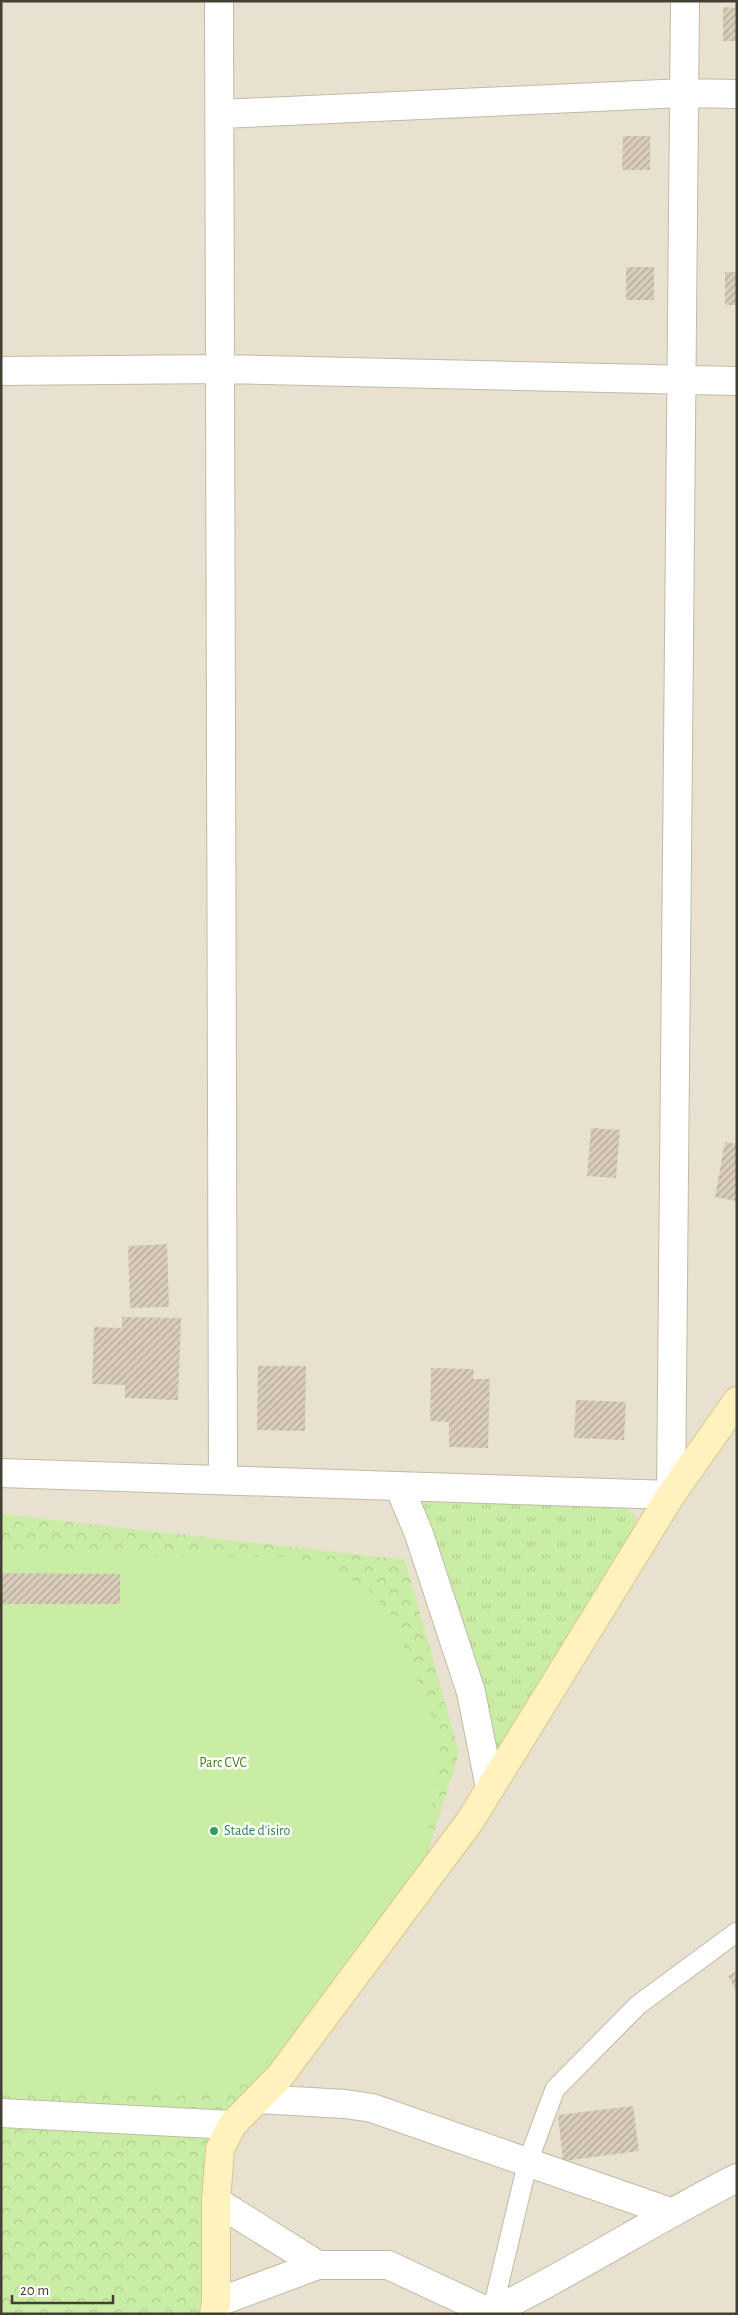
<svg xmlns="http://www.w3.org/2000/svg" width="738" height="2315" font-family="'Alegreya Sans',sans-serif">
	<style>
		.residential { fill: #e8e1cf }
		.grass { fill: url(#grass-tufts) }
		.park { fill: url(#park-crowns) }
		.garden { fill: #c9eda5 }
		.building { fill: url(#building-hatch) }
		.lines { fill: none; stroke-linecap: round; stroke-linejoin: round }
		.service-casing { stroke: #c2baa6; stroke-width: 21 }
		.minor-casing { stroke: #c2baa6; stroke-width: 30 }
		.tertiary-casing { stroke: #c2baa6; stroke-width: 30 }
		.secondary-casing { stroke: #d8c78b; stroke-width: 30 }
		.service { stroke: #fff; stroke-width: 19 }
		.minor { stroke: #fff; stroke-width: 28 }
		.tertiary { stroke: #fff; stroke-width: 28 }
		.secondary { stroke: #fff2bf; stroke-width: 28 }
		.leisure-dot { fill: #2e9e5b; stroke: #fff; stroke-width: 2 }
		.labels { text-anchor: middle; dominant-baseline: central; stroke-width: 5; stroke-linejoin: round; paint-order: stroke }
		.park-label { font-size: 14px; fill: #3f7c1f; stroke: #fff }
		.leisure-label { font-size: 14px; fill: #27864d; stroke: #fff; text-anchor: start }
	</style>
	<defs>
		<pattern id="grass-tufts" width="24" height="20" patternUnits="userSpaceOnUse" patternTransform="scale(1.25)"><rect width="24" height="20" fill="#c9eda5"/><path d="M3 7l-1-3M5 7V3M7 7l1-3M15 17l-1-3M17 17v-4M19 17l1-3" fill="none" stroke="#aecc8e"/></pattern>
		<pattern id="park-crowns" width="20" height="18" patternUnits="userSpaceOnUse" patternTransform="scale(1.25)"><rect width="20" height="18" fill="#c9eda5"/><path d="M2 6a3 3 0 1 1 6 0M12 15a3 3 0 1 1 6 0" fill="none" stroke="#aecc8e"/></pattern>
		<pattern id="building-hatch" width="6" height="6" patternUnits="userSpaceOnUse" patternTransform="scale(1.25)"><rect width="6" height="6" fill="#d9cdb9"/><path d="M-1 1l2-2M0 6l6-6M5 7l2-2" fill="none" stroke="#b2a897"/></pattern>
	</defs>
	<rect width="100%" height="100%" fill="#f3eee1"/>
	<path class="residential" d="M1 1H737V2314H1Z"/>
	<path class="grass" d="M414 1496 625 1506 636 1518 632 1538 496 1758Z"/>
	<path class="park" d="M1 1514 405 1560 459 1753 424 1864 309 2023 204 2150 216 2303 213 2314H1Z"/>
	<path class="garden" d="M1 1554 288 1557 330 1565 373 1593 392 1617 441 1742 424 1857 325 1999 262 2075 211 2093 1 2090Z"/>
	<path class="building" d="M723 7 737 8V41H723Z
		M623 136H650V170H622Z
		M626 267H654V300H626Z
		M725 272H737V305H725Z
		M591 1128 620 1130 616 1178 587 1176Z
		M725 1142 737 1144V1201L715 1197Z
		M167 1244 169 1307 130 1308 128 1246Z
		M122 1317 181 1318 178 1400 125 1398V1385L92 1384 94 1327 122 1328Z
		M258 1366H306L305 1431 257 1430Z
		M431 1368 474 1369 473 1379H490L488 1448 449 1447V1422L430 1421Z
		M576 1400 626 1402 624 1440 574 1438Z
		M1 1573 120 1574V1604H1Z
		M737 1971V1992L728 1976Z
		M633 2106 639 2151 563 2161 558 2115Z"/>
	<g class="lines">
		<defs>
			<path id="service" d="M492 2312 528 2161 555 2089 638 2005 737 1932"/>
			<path id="minor" d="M219 1 223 1480
				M220 114 684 93 737 94
				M1 371 220 369 737 381
				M1 1473 671 1495 685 1
				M399 1486 419 1534 471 1692 490 1788
				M258 2099 345 2104 372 2108 670 2212
				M1 2113 232 2125"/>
			<path id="tertiary" d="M216 2201 318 2265
				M216 2303 318 2265H388L493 2314
				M492 2312C575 2271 654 2220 737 2178"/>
			<path id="secondary" d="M214 2314 216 2303V2201L220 2149 232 2125 280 2076 470 1821 671 1495 737 1401"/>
		</defs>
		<use href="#service" class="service-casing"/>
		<use href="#minor" class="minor-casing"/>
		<use href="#tertiary" class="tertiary-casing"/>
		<use href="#secondary" class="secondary-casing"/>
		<use href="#service" class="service"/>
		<use href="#minor" class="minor"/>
		<use href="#tertiary" class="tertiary"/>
		<use href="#secondary" class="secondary"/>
	</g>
	<circle class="leisure-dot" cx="214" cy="1831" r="5"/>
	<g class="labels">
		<g class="park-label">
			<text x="223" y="1763">Parc CVC</text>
		</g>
		<g class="leisure-label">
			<text x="224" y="1831">Stade d'isiro</text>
		</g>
	</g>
	<rect width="738" height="2315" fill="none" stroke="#453e32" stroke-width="5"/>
	<path d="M12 2295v8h101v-8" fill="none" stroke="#453e32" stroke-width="2.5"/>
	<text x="20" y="2295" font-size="15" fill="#453e32" stroke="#ffffff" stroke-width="4" paint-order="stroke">20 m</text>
</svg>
